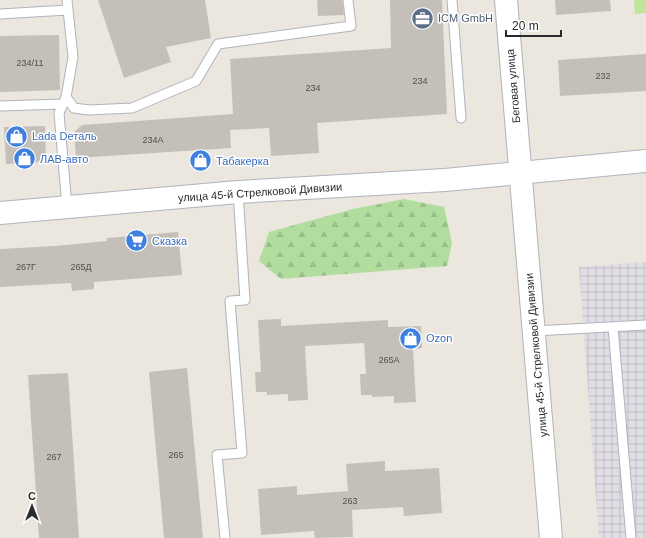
<svg xmlns="http://www.w3.org/2000/svg" width="646" height="538" font-family="Arial,sans-serif">
	<style>
		.industrial { fill: url(#industrial-grid) }
		.forest { fill: url(#forest-firs) }
		.pitch { fill: #c1e49b }
		.building { fill: #c4c0b9 }
		.lines { fill: none; stroke-linecap: round; stroke-linejoin: round }
		.service-casing { stroke: #b1b3bd; stroke-width: 11 }
		.tertiary-casing { stroke: #b1b3bd; stroke-width: 24 }
		.secondary-casing { stroke: #b1b3bd; stroke-width: 24 }
		.service { stroke: #fff; stroke-width: 9 }
		.tertiary { stroke: #fff; stroke-width: 22 }
		.secondary { stroke: #fff; stroke-width: 22 }
		.labels { text-anchor: middle; dominant-baseline: central; stroke-width: 3; stroke-linejoin: round; paint-order: stroke }
		.number-label { font-size: 9px; fill: #50504e }
		.service-label { font-size: 11px; fill: #4e5e75; stroke: #fff; text-anchor: start }
		.street-label { font-size: 11px; fill: #2a2a2a; stroke: #fff }
		.shop-label { font-size: 11px; fill: #366cbe; stroke: #fff; text-anchor: start }
	</style>
	<defs>
		<pattern id="industrial-grid" width="8" height="8" patternUnits="userSpaceOnUse"><rect width="8" height="8" fill="#e0dee4"/><path d="M0 4h8M4 0v8" fill="none" stroke="#c0bfc4"/></pattern>
		<pattern id="forest-firs" width="22" height="20" patternUnits="userSpaceOnUse"><rect width="22" height="20" fill="#b1dd9f"/><path d="M5 1l3.5 6h-7zM16 11l3.5 6h-7z" fill="#98be89"/></pattern>
	</defs>
	<rect width="100%" height="100%" fill="#ebe6de"/>
	<path class="industrial" d="M646 262V538H599L579 267Z"/>
	<path class="forest" d="M404 199 444 207 452 243 447 266 281 279 259 261 269 232 353 209Z"/>
	<path class="pitch" d="M634 0H646V13L635 14Z"/>
	<path class="building" d="M98 0H205L211 38 166 47 171 62 124 78Z
		M317 0H342L344 15 318 16Z
		M390 0H442L447 114 317 123 319 153 271 156 269 128 230 130 231 148 76 158 74 132 82 125 233 114 230 59 391 48Z
		M555 0H610L611 11 556 15Z
		M59 35 60 90 0 92V36Z
		M646 54V91L560 96 558 60Z
		M45 126 46 162 6 164 4 127Z
		M178 232 182 275 94 282V289L72 291 71 283 0 287V249L55 246 107 241V238Z
		M281 319V326L388 320V327L421 326 422 348 413 349 416 402 394 403V396L372 397V395H361L360 374H366L364 343 305 346 308 400 288 401V394L267 395V392H256L255 372H261L258 320Z
		M187 368 203 538H164L149 372Z
		M68 373 79 538H39L28 375Z
		M385 461V471L439 468 442 513 404 516 403 507 352 510 353 537 315 538 314 531 261 535 258 489 297 486V495L348 491 346 464Z"/>
	<g class="lines">
		<defs>
			<path id="service" d="M67 0 73 57 66 97 59 113 67 207
				M452 0 461 118
				M0 14 67 10
				M66 97 74 108 89 110 132 108 196 81 218 44 351 26 348 0
				M0 106 63 104
				M613 327 631 538
				M534 331 646 325
				M225 538 217 455 242 453 230 301 245 300 238 192"/>
			<path id="tertiary" d="M506 0 551 538"/>
			<path id="secondary" d="M0 213 238 192 445 180 646 161"/>
		</defs>
		<use href="#service" class="service-casing"/>
		<use href="#tertiary" class="tertiary-casing"/>
		<use href="#secondary" class="secondary-casing"/>
		<use href="#service" class="service"/>
		<use href="#tertiary" class="tertiary"/>
		<use href="#secondary" class="secondary"/>
	</g>
	<defs>
		<symbol id="office-disc" viewBox="-11 -11 22 22"><circle r="9.5" fill="#5c6f8a" stroke="#fff"/><path d="M-6-3h4V-5.5h4V-3h4V5H-6ZM-1-4.5V-3h2v-1.5ZM-6 0V1H6V0Z" fill="#fff"/></symbol>
		<symbol id="shop-disc" viewBox="-11 -11 22 22"><circle r="9.5" fill="#3f7fe0" stroke="#fff"/><path d="M-5-2.5h2.3a2.7 3.5 0 0 1 5.4 0H5L5.5 6h-11ZM-1.5-2.5h3a1.5 2.3 0 0 0-3 0Z" fill="#fff"/></symbol>
		<symbol id="supermarket-disc" viewBox="-11 -11 22 22"><circle r="9.5" fill="#3f7fe0" stroke="#fff"/><path d="M-6-5.5h2.5l.6 2H6L4.5 2H-2.5L-4.4-4H-6ZM-1.5 3.2a1.3 1.3 0 1 0 .1 0ZM3 3.2a1.3 1.3 0 1 0 .1 0Z" fill="#fff"/></symbol>
	</defs>
	<g fill-rule="evenodd">
		<use href="#office-disc" x="410" y="6" width="25" height="25"/>
		<use href="#shop-disc" x="4" y="124" width="25" height="25"/>
		<use href="#shop-disc" x="12" y="146" width="25" height="25"/>
		<use href="#shop-disc" x="188" y="148" width="25" height="25"/>
		<use href="#supermarket-disc" x="124" y="228" width="25" height="25"/>
		<use href="#shop-disc" x="398" y="326" width="25" height="25"/>
	</g>
	<g class="labels">
		<g class="number-label">
			<text x="30" y="63">234/11</text>
			<text x="603" y="76">232</text>
			<text x="420" y="81">234</text>
			<text x="313" y="88">234</text>
			<text x="153" y="140">234А</text>
			<text x="26" y="267">267Г</text>
			<text x="81" y="267">265Д</text>
			<text x="389" y="360">265А</text>
			<text x="176" y="455">265</text>
			<text x="54" y="457">267</text>
			<text x="350" y="501">263</text>
		</g>
		<g class="service-label">
			<text x="438" y="18">ICM GmbH</text>
		</g>
		<g class="street-label">
			<text transform="translate(513 86) rotate(-95)">Беговая улица</text>
			<text transform="translate(260 192) rotate(-4)">улица 45-й Стрелковой Дивизии</text>
			<text transform="translate(536 355) rotate(-95)">улица 45-й Стрелковой Дивизии</text>
		</g>
		<g class="shop-label">
			<text x="32" y="136">Lada Dеталь</text>
			<text x="40" y="159">ЛАВ-авто</text>
			<text x="216" y="161">Табакерка</text>
			<text x="152" y="241">Сказка</text>
			<text x="426" y="338">Ozon</text>
		</g>
	</g>
	<g transform="translate(32 506)" stroke="#ffffff" stroke-width="3" paint-order="stroke">
	<path d="M0-3L7 15L0 10L-7 15Z" fill="#2a2a2a"/>
	<text y="-6" font-size="11" font-weight="bold" text-anchor="middle" fill="#2a2a2a">С</text>
	</g>
	<path d="M506 30v6h55v-6" fill="none" stroke="#2a2a2a" stroke-width="2"/>
	<text x="512" y="30" font-size="12" fill="#2a2a2a" stroke="#ffffff" stroke-width="3" paint-order="stroke">20 m</text>
</svg>
